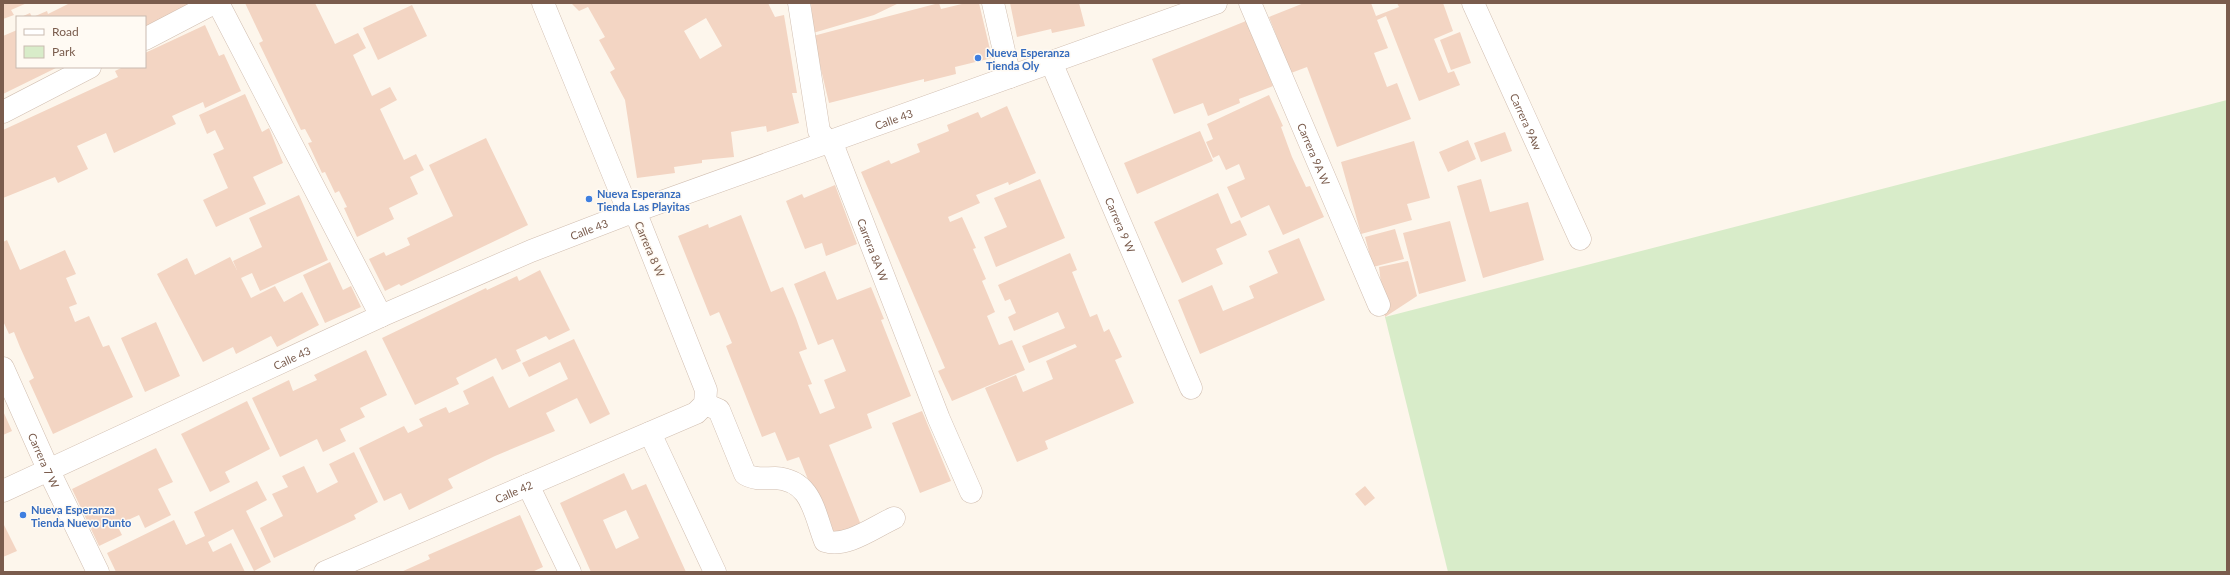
<svg xmlns="http://www.w3.org/2000/svg" width="2230" height="575" font-family="Lato,sans-serif">
	<style>
		.green { fill: #d8ecc9 }
		.building { fill: #f3d5c3; fill-rule: evenodd }
		.lines { fill: none; stroke-linecap: round; stroke-linejoin: round }
		.minor-casing { stroke: #d1beb0; stroke-width: 23 }
		.minor { stroke: #fff; stroke-width: 22 }
		.shop-dot { fill: #3f7fe0; stroke: #fffaf3; stroke-width: 1.5 }
		.labels { text-anchor: middle; dominant-baseline: central; stroke-width: 3; stroke-linejoin: round; paint-order: stroke }
		.shop-label { font-size: 11px; font-weight: bold; fill: #366cbe; stroke: #fffaf3; text-anchor: start }
		.street-label { font-size: 11px; fill: #7a5c4d; stroke: #fffaf3 }
	</style>
	<rect width="100%" height="100%" fill="#fdf6ec"/>
	<path class="green" d="M2227 100V572H1448L1385 317Z"/>
	<path class="building" d="M3 3H27L11 10 14 15 3 19Z
		M70 3H191L145 27V17H33L47 11 48 14Z
		M245 3H315L335 44 358 33 366 48 353 55 372 96 390 87 397 100 380 109 404 160 416 154 424 170 410 177 418 194 389 208 394 219 357 237 344 208 347 207 339 191 335 193 325 172 322 173 308 143 312 142 305 129 301 130 259 43 263 41Z
		M571 3H768L775 17 784 15 797 93H792L799 123 767 132 766 126 731 132 734 157 702 160V163L674 167 675 173 637 178 625 100 610 72 615 69 599 40 605 37 588 7 579 11ZM706 18 722 46 700 59 684 31Z
		M811 3H899L874 15 813 33Z
		M939 3 941 9 966 3H979L992 58 955 67 956 74 924 82V79L829 103 813 36Z
		M1010 3H1079L1085 26 1052 33 1051 29 1017 37Z
		M1304 3H1371L1376 16 1399 7 1397 3H1443L1453 31 1434 39 1448 73 1454 71 1460 85 1419 101 1386 16 1377 20 1388 48 1374 53 1387 87 1397 83 1411 119 1337 147 1307 67 1291 73 1269 17Z
		M412 5 427 36 378 60 363 28Z
		M30 13 32 17H21Z
		M1246 21 1273 86 1239 99 1240 103 1208 116 1203 103 1174 114 1152 59Z
		M205 25 219 56 224 54 241 91 205 108 203 102 172 116 176 124 114 153 106 133 77 146 88 169 58 183 55 177 3 198V130L118 77 115 71 123 67H145V53Z
		M17 30V67H58L3 94V36Z
		M1460 32 1471 63 1451 70 1440 40Z
		M245 94 262 132 269 128 283 163 253 177 266 204 216 227 203 200 228 188 213 154 224 149 215 130 207 134 199 115Z
		M1269 95 1283 126 1281 127 1292 157 1306 187 1310 186 1324 217 1283 235 1269 205 1241 218 1227 187 1245 179 1239 164 1226 170 1219 155 1213 158 1206 142 1213 139 1207 124Z
		M1007 106 1036 173 1009 185 1008 182 976 195 980 203 948 217 950 222 962 217 976 248 973 249 986 279 982 281 995 312 987 316 999 345 1012 340 1025 370 952 401 938 371 945 368 861 172 889 160 891 164 920 152 917 144 949 131 947 125 978 112 981 118Z
		M1200 131 1213 161 1137 194 1124 163Z
		M1505 132 1512 151 1481 162 1474 143Z
		M486 138 528 225 401 286 399 284 385 291 369 259 384 252 386 256 410 245 407 238 453 216 429 165Z
		M1468 140 1476 159 1448 172 1439 152Z
		M1414 141 1430 198 1407 204 1412 220 1361 234 1341 162Z
		M1040 179 1065 238 996 267 984 237 1007 227 994 198Z
		M1481 179 1490 212 1528 202 1544 260 1483 278 1457 186Z
		M835 185 857 244 826 256 822 243 805 249 786 201 802 194 804 198Z
		M1218 193 1231 224 1240 220 1247 235 1216 249 1223 264 1182 283 1154 222Z
		M299 195 328 260 260 291 252 273 241 278 251 298 275 286 284 302 302 292 319 325 277 347 271 336 236 354 233 347 203 362 157 274 187 258 195 275 230 257 237 270 233 261 262 247 249 218Z
		M741 215 771 292 783 287 796 318 807 349 799 352 812 384 808 385 820 414 835 408 824 380 846 371 833 339 818 345 794 284 825 271 837 300 871 287 884 319 881 320 911 396 867 414 872 428 829 445 861 525 831 537 799 457 787 461 775 432 762 437 726 346 732 343 719 312 710 316 678 236 708 224 709 228Z
		M1450 221 1466 281 1419 294 1403 233Z
		M1395 229 1404 259 1373 267 1365 237Z
		M1299 238 1325 300 1200 354 1178 300 1212 285 1223 311 1254 298 1249 286 1278 273 1268 251Z
		M7 240 20 270 65 250 76 274 66 278 77 304 69 307 75 322 89 316 103 347 109 345 133 397 53 434 29 381 34 378 20 347 14 332 9 334 3 321V242Z
		M1070 253 1077 270 1072 272 1090 317 1097 314 1104 332 1109 329 1122 357 1115 360 1134 403 1045 441 1048 449 1017 462 985 388 1016 375 1023 392 1053 379 1046 361 1077 347 1075 344 1029 363 1022 346 1065 328 1058 312 1014 331 1008 317 1016 313 1010 299 1005 301 998 285Z
		M1408 261 1417 296 1385 317 1379 267Z
		M330 262 343 290 351 286 361 307 325 323 303 275Z
		M540 270 570 330 549 340 546 336 516 350 521 361 502 370 496 358 456 378 459 384 415 405 382 338 486 288 487 290 517 276 519 281Z
		M156 322 180 376 145 392 121 338Z
		M574 339 610 414 590 424 577 398 546 413 555 431 495 456 448 479 453 488 409 510 401 493 384 501 359 448 404 426 408 433 423 426 419 419 446 407 449 413 469 404 463 391 493 376 509 408 568 379 560 362 529 377 522 363Z
		M366 350 387 395 360 408 365 417 340 429 346 441 323 452 317 439 280 457 252 398 289 380 293 391 317 380 314 375Z
		M247 401 270 449 225 472 230 482 210 492 181 434Z
		M3 411 12 431 3 435Z
		M922 411 951 481 920 493 892 423Z
		M156 448 173 482 158 489 171 515 145 528 139 515 117 525 122 535 99 546 72 489Z
		M354 452 378 502 354 515 356 519 274 558 260 528 283 516 272 494 288 487 282 476 304 466 317 493 338 482 329 464Z
		M624 473 632 490 646 484 686 572H591L560 503ZM626 510 639 538 616 549 603 520Z
		M257 481 267 500 246 511 271 562 254 571 233 529 208 542 213 552 231 543 245 572H116L107 553 174 520 186 545 205 536 194 512Z
		M1365 486 1375 498 1365 506 1355 494Z
		M520 515 543 567 532 572H401L430 559 428 555Z
		M3 523 17 551 3 557Z"/>
	<g class="lines">
		<defs>
			<g id="minor">
				<path d="M218 3 381 316"/>
				<path id="s1" d="M799 3 819 131 835 151 939 419 971 492"/>
				<path d="M993 3 1010 77"/>
				<path id="s2" d="M1250 3 1379 305"/>
				<path id="s3" d="M1473 3 1580 239"/>
				<path d="M145 39 214 3"/>
				<path id="s4" d="M1051 62 1191 388"/>
				<path d="M3 112 90 67"/>
				<path id="s5" d="M3 368 48 469 98 572"/>
				<path d="M705 404 719 410 745 474C755 480 764 478 775 478 812 480 814 513 825 541 847 548 874 527 894 518"/>
				<path d="M650 433 715 572"/>
				<path d="M528 485 570 572"/>
				<path id="s6" d="M3 491 381 316 531 251 622 216 1216 3"/>
				<path id="s7" d="M325 572 696 413 705 404 706 390 639 221 625 203 543 3"/>
			</g>
		</defs>
		<use href="#minor" class="minor-casing"/>
		<use href="#minor" class="minor"/>
	</g>
	<g class="shop-dot">
		<circle cx="978" cy="58" r="4"/>
		<circle cx="589" cy="199" r="4"/>
		<circle cx="23" cy="515" r="4"/>
	</g>
	<g class="labels">
		<g class="shop-label">
			<text x="986" y="52">Nueva Esperanza<tspan x="986" dy="13">Tienda Oly</tspan></text>
			<text x="597" y="193">Nueva Esperanza<tspan x="597" dy="13">Tienda Las Playitas</tspan></text>
			<text x="31" y="509">Nueva Esperanza<tspan x="31" dy="13">Tienda Nuevo Punto</tspan></text>
		</g>
		<g class="street-label">
			<text stroke="none"><textPath href="#s6" startOffset="966">Calle 43</textPath></text>
			<text stroke="none"><textPath href="#s3" startOffset="130">Carrera 9Aw</textPath></text>
			<text stroke="none"><textPath href="#s2" startOffset="164">Carrera 9A W</textPath></text>
			<text stroke="none"><textPath href="#s4" startOffset="177">Carrera 9 W</textPath></text>
			<text stroke="none"><textPath href="#s6" startOffset="642">Calle 43</textPath></text>
			<text transform="translate(650 249) rotate(67)">Carrera 8 W</text>
			<text stroke="none"><textPath href="#s1" startOffset="261">Carrera 8A W</textPath></text>
			<text stroke="none"><textPath href="#s6" startOffset="318">Calle 43</textPath></text>
			<text stroke="none"><textPath href="#s5" startOffset="101">Carrera 7 W</textPath></text>
			<text stroke="none"><textPath href="#s7" startOffset="205">Calle 42</textPath></text>
		</g>
	</g>
	<rect width="2230" height="575" fill="none" stroke="#7a5c4d" stroke-width="8"/>
	<rect x="16" y="16" width="130" height="52" fill="#fffaf3" stroke="#cabbb1"/>
	<rect x="24" y="29" width="20" height="6" fill="#ffffff" stroke="#cabbb1"/>
	<text x="52" y="36" font-size="12" fill="#7a5c4d">Road</text>
	<rect x="24" y="46" width="20" height="12" fill="#d8ecc9" stroke="#cabbb1"/>
	<text x="52" y="56" font-size="12" fill="#7a5c4d">Park</text>
</svg>
